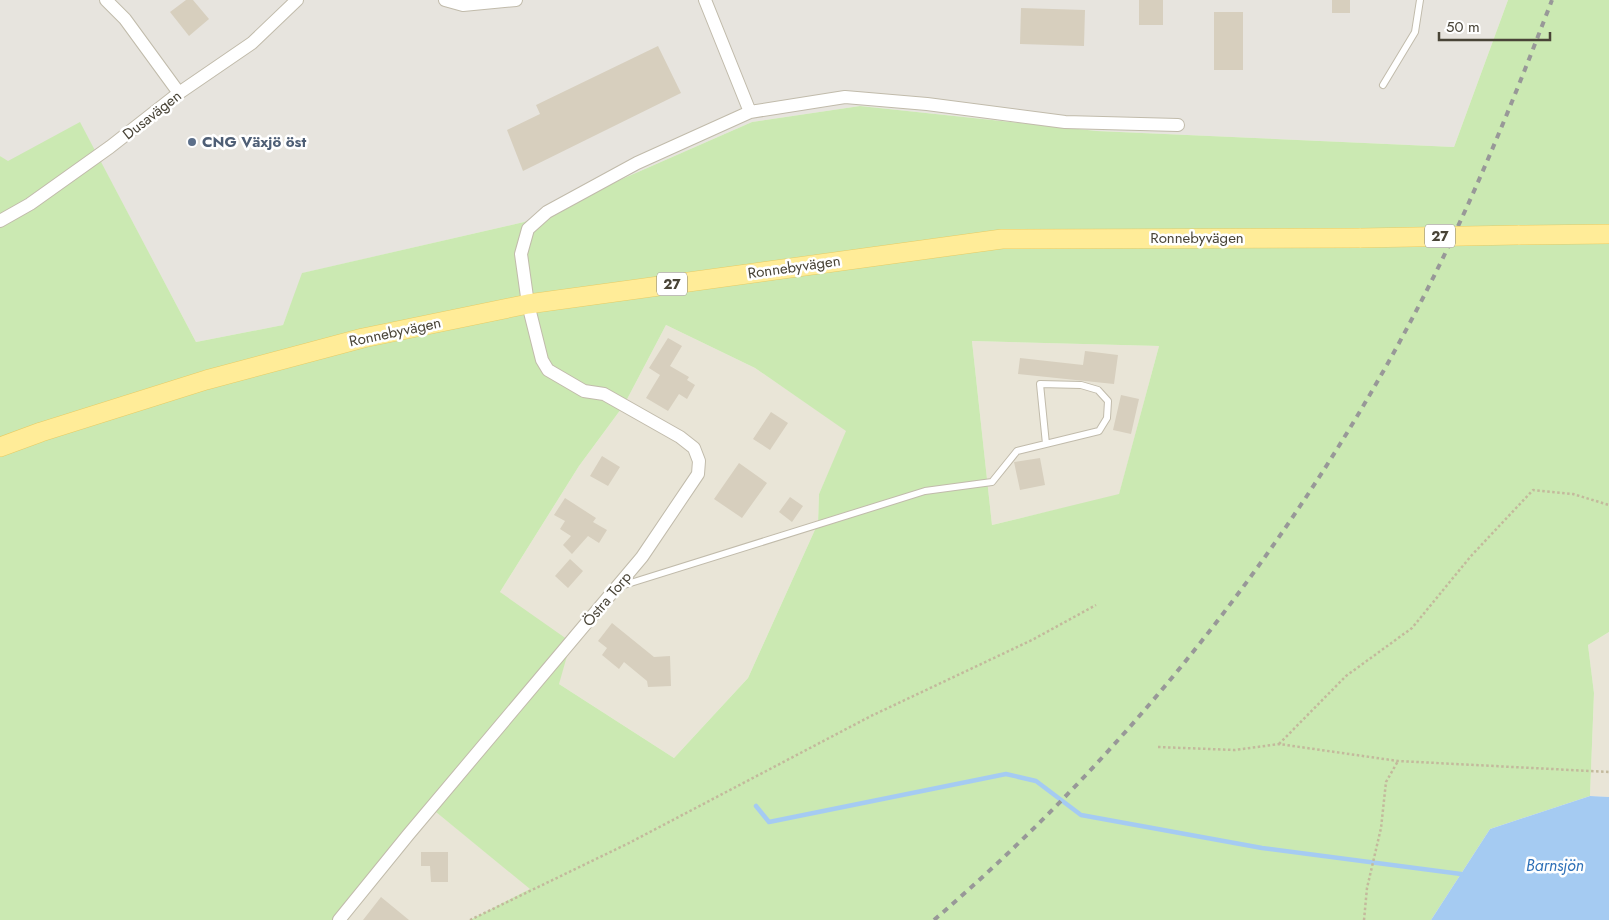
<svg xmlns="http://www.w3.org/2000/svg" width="1609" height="920" font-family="Jost,sans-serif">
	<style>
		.residential { fill: #e9e5d7 }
		.industrial { fill: #e7e4de }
		.green { fill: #cbe9b2; fill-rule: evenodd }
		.water { fill: #a5cbf2 }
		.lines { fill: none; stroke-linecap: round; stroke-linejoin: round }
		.stream { stroke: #a5cbf2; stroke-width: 4.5 }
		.building { fill: #d7cfbe }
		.lane-casing { stroke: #c1bbab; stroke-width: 8 }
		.street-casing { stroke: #c1bbab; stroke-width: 14 }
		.primary-casing { stroke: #e6cc66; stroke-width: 20 }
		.path { stroke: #c3b99c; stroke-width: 2.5; stroke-dasharray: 2.5 2.5; stroke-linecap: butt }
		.lane { stroke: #fff; stroke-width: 6 }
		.street { stroke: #fff; stroke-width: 12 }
		.primary { stroke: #ffec98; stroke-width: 19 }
		.rail { stroke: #989898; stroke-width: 4; stroke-dasharray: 6 6; stroke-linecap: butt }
		.primary-bridge-casing { stroke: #e6cc66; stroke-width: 20; stroke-linecap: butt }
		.primary-bridge { stroke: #ffec98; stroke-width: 19 }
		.service-dot { fill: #5c6f8a; stroke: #fff; stroke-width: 2 }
		.labels { text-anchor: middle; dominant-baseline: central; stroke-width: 5; stroke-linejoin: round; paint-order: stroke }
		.shield { fill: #fff; stroke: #807c73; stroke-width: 1 }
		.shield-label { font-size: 14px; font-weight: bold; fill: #494437 }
		.street-label { font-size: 15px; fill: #494437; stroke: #fff }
		.service-label { font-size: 15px; font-weight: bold; fill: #4e5e75; stroke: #fff; text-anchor: start }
		.water-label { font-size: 16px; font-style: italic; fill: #2e70b7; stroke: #fff }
	</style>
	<rect width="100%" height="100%" fill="#f5f2e9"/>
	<path class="residential" d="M666 325 755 368 847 431 819 494 818 523 748 678 674 758 559 684 500 592 579 466 624 405Z
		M972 341 1159 346 1119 495 992 525Z
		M1609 632V797L1590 796 1594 693 1588 645Z
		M431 808 531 889 470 920H339Z"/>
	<path class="industrial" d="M0 0H1508L1454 147 1097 131 860 106 752 122 524 222 303 273 283 325 196 342 80 123 8 162 0 156Z"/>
	<path class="green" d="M1508 0H1609V632L1588 645 1594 693 1590 796 1490 829 1431 920H470L530 889 431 808 339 920H0V156L8 161 80 122 196 342 283 325 302 273 524 222 752 122 860 106 1097 131 1454 147ZM666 325 755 368 846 431 819 494 818 523 748 678 674 758 559 684 571 642 500 592 579 466 624 405ZM972 341 1159 346 1119 494 992 525Z"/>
	<path class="water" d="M1590 796 1609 797V920H1431L1490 829Z"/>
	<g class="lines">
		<path class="stream" d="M756 806 769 822 1006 774 1036 781 1081 815 1262 848 1461 874"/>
	</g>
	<path class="building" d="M186 0H193L209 19 189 36 170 12Z
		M1139 0H1163V25H1139Z
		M1332 0H1350V13H1332Z
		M1021 8 1085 10 1084 46 1020 44Z
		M1214 12H1243V70H1214Z
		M658 46 681 93 523 171 507 130 540 114 536 105Z
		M668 338 682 346 670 366 689 377 687 380 695 385 687 399 679 394 668 411 646 398 660 375 649 368Z
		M1085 351 1118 355 1114 384 1018 374 1020 358 1083 365Z
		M1121 395 1139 399 1131 434 1113 430Z
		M771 412 788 423 770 450 753 439Z
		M602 456 620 467 608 486 590 476Z
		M1040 458 1045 485 1020 490 1014 462Z
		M739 463 767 483 742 518 714 499Z
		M790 497 803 506 792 522 779 512Z
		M565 498 596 518 593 522 607 530 599 543 588 536 572 554 563 545 571 536 560 529 565 521 554 515Z
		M570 559 583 571 568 588 555 576Z
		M612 623 654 657 670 656 671 686 648 687 647 681 624 662 619 669 602 655 607 648 598 641Z
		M421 852H448V882H431L430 866H421Z
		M381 897 409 920H363Z"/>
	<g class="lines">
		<defs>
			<path id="lane" d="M1383 85 1415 32 1420 0
				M621 586 925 491 992 482 1017 451 1099 431 1107 418 1108 401 1098 390 1081 385 1040 384 1046 444"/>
			<path id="street" d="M106 0 125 19 179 93
				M445 0 463 5 516 0
				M705 0 750 112
				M0 221 30 204 110 147 179 93 252 43 297 0
				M339 920 408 835 642 557 698 474 699 461 694 448 680 437 604 394 584 391 548 370 542 360 528 304 521 254 528 229 547 212 637 163 750 112 845 97 927 104 1065 122 1178 125"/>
			<path id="primary" d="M1518 235 1609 234
				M0 447 41 432 206 380 363 338 528 304 1002 239 1361 238"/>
		</defs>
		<use href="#lane" class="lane-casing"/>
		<use href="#street" class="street-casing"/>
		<use href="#primary" class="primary-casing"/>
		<path class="path" d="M1279 744 1346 676 1412 628 1471 556 1533 490 1573 494 1609 505
			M1158 747 1235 750 1279 744 1398 761 1609 772
			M470 920 629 843 871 716 1032 640 1096 605
			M1364 920 1367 888 1381 828 1386 782 1398 761"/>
		<use href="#lane" class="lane"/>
		<use href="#street" class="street"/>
		<use href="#primary" class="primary"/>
		<path class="rail" d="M934 920C1130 752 1294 543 1414 315 1468 213 1511 107 1552 0"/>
		<defs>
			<path id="primary-bridge" d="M1361 238 1518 235"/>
		</defs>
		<use href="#primary-bridge" class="primary-bridge-casing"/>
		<use href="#primary-bridge" class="primary-bridge"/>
	</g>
	<circle class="service-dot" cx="192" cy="142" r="5"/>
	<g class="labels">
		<g class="shield">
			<rect x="1425" y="224.5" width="30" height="23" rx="4"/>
			<rect x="657" y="272.5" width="30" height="23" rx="4"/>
		</g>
		<g class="shield-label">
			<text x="1440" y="236">27</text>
			<text x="672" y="284">27</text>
		</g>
		<g class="street-label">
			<text transform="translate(152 115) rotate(-38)">Dusavägen</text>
			<text x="1197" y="238">Ronnebyvägen</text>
			<text transform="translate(794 267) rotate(-8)">Ronnebyvägen</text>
			<text transform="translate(395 332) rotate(-12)">Ronnebyvägen</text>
			<text transform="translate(607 599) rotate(-50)">Östra Torp</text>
		</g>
		<g class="service-label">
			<text x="202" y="142">CNG Växjö öst</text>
		</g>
		<g class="water-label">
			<text x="1555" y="865">Barnsjön</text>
		</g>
	</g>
	<path d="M1439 32v8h111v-8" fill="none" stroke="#494437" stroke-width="2.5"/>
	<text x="1446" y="32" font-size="15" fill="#494437" stroke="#ffffff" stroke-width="4" paint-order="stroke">50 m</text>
</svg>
